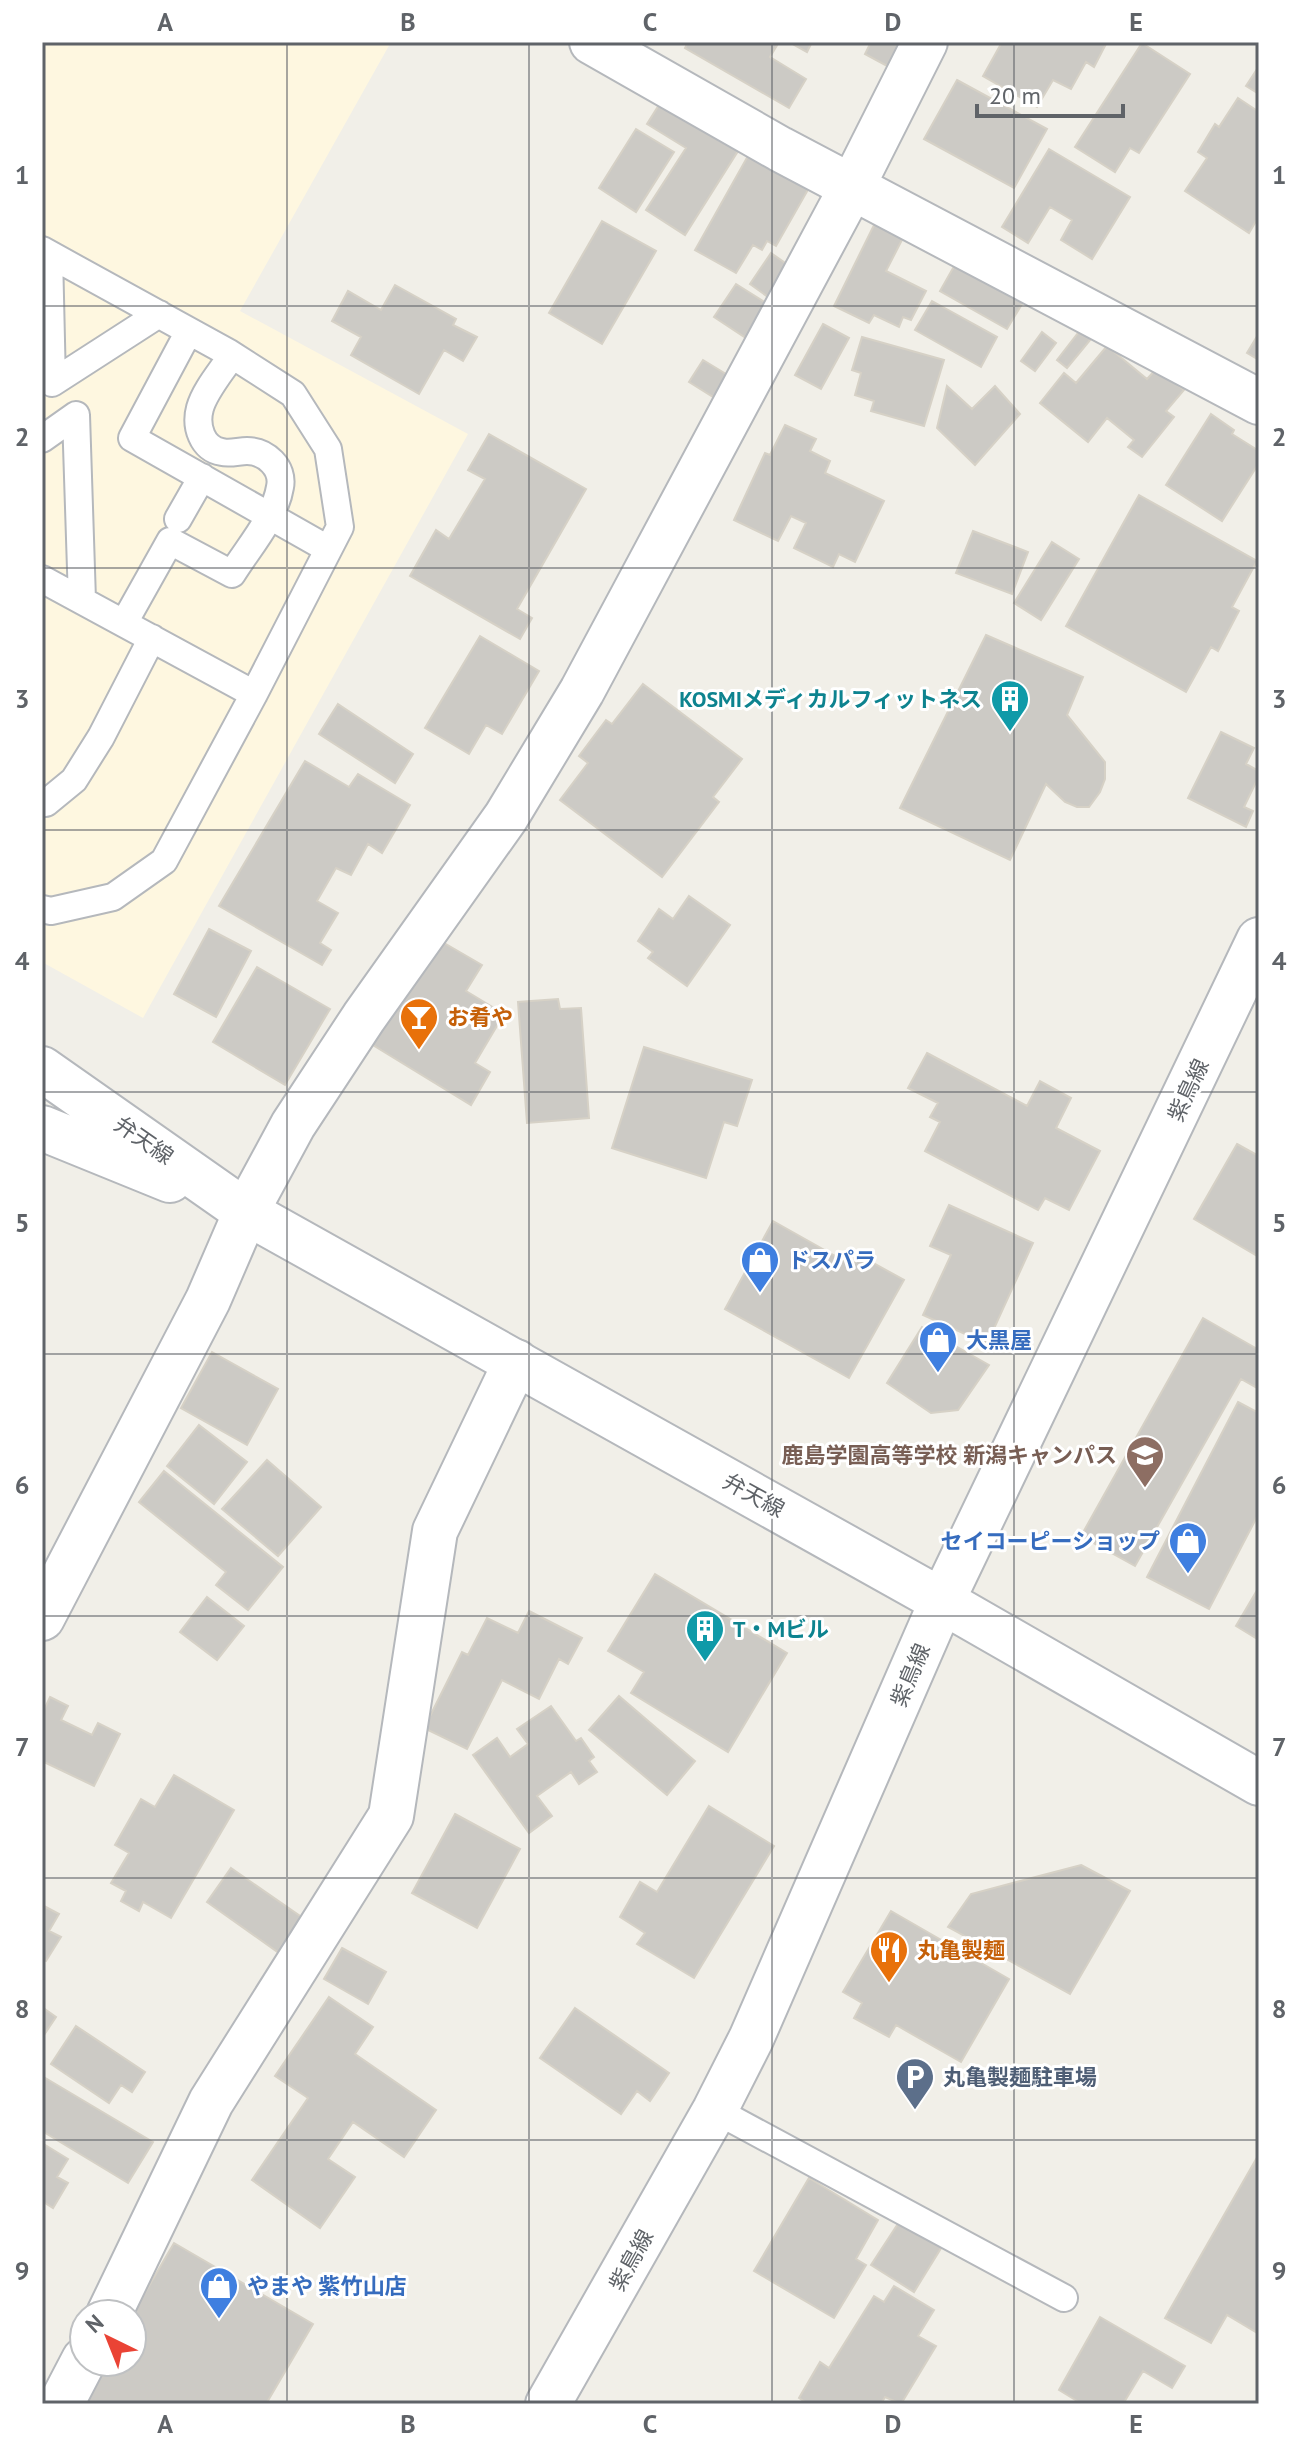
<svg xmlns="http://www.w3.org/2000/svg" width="1301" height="2446" font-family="'PT Sans','Noto Sans JP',sans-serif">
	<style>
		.commercial { fill: #fef7e0 }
		.building { fill: #cccac5; stroke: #d6d1c6; stroke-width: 2 }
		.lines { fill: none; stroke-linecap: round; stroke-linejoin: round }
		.service-casing { stroke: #b5b8bc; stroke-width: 30 }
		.minor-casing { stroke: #b5b8bc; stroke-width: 48 }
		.tertiary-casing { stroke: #b5b8bc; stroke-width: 48 }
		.service { stroke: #fff; stroke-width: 26 }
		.minor { stroke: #fff; stroke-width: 44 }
		.tertiary { stroke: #fff; stroke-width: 44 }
		.grid { fill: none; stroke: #5f6368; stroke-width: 2; stroke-opacity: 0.55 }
		.labels { text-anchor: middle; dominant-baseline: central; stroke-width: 6; stroke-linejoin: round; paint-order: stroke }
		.culture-label { font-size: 22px; font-weight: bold; fill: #0d838f; stroke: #fff; text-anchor: end }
		.food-label { font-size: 22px; font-weight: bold; fill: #c56008; stroke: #fff; text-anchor: start }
		.street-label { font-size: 22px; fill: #5f6368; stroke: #fff }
		.shop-label { font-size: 22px; font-weight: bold; fill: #366cbe; stroke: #fff; text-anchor: start }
		.education-label { font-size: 22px; font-weight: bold; fill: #785e54; stroke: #fff; text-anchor: end }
		.service-label { font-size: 22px; font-weight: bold; fill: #4e5e75; stroke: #fff; text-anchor: start }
		.neatline { fill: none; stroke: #5f6368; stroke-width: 3 }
		.grid-label { font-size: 26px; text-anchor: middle; font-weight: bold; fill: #5f6368 }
	</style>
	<rect width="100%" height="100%" fill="#f1efe8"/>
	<path class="commercial" d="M42 42H391L240 311 468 434 143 1018 42 962Z"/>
	<path class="building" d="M688 42H779L770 57 806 79 789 108 685 48Z
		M789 42H812L807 52Z
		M871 42H915L898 72 865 54Z
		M1002 42H1107L1094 67 1086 62 1071 89 1053 80 1037 107 983 76Z
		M1142 43 1190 74 1139 153 1130 148 1115 172 1075 147Z
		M1259 66V94L1246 86Z
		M957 80 1047 129 1014 188 924 139Z
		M667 92 745 140 685 235 646 210 686 148 647 124Z
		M1238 98 1259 112V216L1249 233 1185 191 1207 158 1198 152 1215 124 1219 127Z
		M636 129 674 152 636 212 599 188Z
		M1049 149 1130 197 1092 259 1061 240 1072 220 1050 207 1028 243 1002 227Z
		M749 154 809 188 776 246 767 241 762 250 753 245 736 273 695 250Z
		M602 221 656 251 602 344 549 313Z
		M875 223 903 238 886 271 926 291 911 320 903 317 899 327 874 315 869 323 834 306Z
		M771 253 801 274 779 305 750 284Z
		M957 261 1025 299 1007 329 940 291Z
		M736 284 774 308 752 342 714 317Z
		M395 285 456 319 453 325 477 337 463 361 444 350 419 394 351 355 361 337 332 321 348 291 381 310Z
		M932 301 997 337 981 367 915 330Z
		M823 324 849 338 821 389 795 375Z
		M1085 324 1096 333 1067 368 1057 360Z
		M1042 332 1056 343 1035 371 1021 361Z
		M1259 333V360L1247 353Z
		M862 337 944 360 924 426 871 411 874 401 855 395 861 373 852 370Z
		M1107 346 1147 379 1156 369 1184 390 1166 411 1174 417 1142 457 1128 447 1134 440 1107 418 1088 442 1040 403 1064 373 1076 383Z
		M703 360 731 377 718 400 689 382Z
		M947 386 972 409 995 386 1020 414 975 465 937 428Z
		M1211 414 1234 430 1232 434 1259 451V463L1222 521 1166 485Z
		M785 425 816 439 810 451 830 461 825 473 884 501 855 562 839 554 833 567 794 548 806 523 791 516 778 541 734 520 765 453 770 455Z
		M489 434 586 489 517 609 532 618 520 639 410 576 436 530 449 539 485 479 468 470Z
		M1139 495 1257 561 1232 607 1239 611 1218 651 1211 647 1186 692 1066 626Z
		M973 531 1028 552 1012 594 956 573Z
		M1052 542 1079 559 1041 620 1014 603Z
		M986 635 1083 677 1067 715 1105 762V779L1100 792 1089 807H1077L1065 802 1046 784 1010 860 900 808Z
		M480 636 539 671 502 734 486 725 469 754 425 728Z
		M643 684 742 759 713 797 719 802 662 877 560 800 588 763 579 756 606 720 612 724Z
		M338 704 413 754 395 783 319 734Z
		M1221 732 1254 748 1246 764 1259 771V776L1244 807 1253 811 1246 827 1188 798Z
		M305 761 349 787 358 774 410 805 382 853 368 844 351 875 336 868 317 901 338 913 320 943 331 950 322 965 219 906Z
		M689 896 730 925 687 986 648 958 653 952 638 941 659 909 673 919Z
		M209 929 251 951 216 1017 174 994Z
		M439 940 482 965 466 991 504 1014 475 1063 490 1072 471 1105 363 1039Z
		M257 967 330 1009 285 1085 213 1042Z
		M558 999 560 1009 581 1008 589 1118 527 1123 518 1002Z
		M644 1047 752 1080 737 1126 724 1122 706 1178 612 1148Z
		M927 1053 1027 1106 1040 1081 1071 1098 1056 1128 1100 1151 1069 1210 1045 1198 1038 1210 925 1151 940 1122 930 1117 938 1103 908 1088Z
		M1237 1144 1259 1156V1257L1194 1219Z
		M949 1205 1033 1243 987 1344 923 1315 951 1255 930 1246Z
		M773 1221 853 1266 859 1255 904 1280 849 1378 725 1309Z
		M1203 1318 1259 1350V1389L1241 1379 1135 1566 1081 1536Z
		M922 1327 989 1365 958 1410 931 1413 887 1383Z
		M212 1352 278 1389 247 1445 181 1408Z
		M1238 1402 1259 1413V1513L1209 1609 1147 1577Z
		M199 1425 247 1462 214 1504 167 1466Z
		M267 1460 321 1507 278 1556 222 1509Z
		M164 1471 283 1567 248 1610 216 1585 226 1572 139 1502Z
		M655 1574 787 1653 728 1752 631 1693 644 1672 608 1651Z
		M1259 1587V1640L1236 1626Z
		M207 1597 244 1626 217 1660 180 1632Z
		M529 1611 582 1638 568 1664 559 1659 539 1699 502 1680 467 1749 424 1728 462 1652 468 1655 487 1618 518 1633Z
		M619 1696 695 1761 667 1795 589 1730Z
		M50 1697 68 1706 61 1720 92 1735 98 1723 120 1734 94 1786 42 1761V1714Z
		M551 1706 576 1741 581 1738 594 1757 589 1761 597 1772 579 1784 571 1772 537 1796 552 1816 529 1833 473 1755 497 1738 510 1757 528 1744 517 1729Z
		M174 1775 234 1810 171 1918 143 1902 139 1911 121 1901 126 1891 111 1883 129 1853 115 1845 141 1799 155 1807Z
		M709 1806 774 1846 694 1978 637 1944 645 1933 620 1917 640 1882 657 1892Z
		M455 1814 520 1849 477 1928 412 1893Z
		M1081 1865 1130 1891 1070 1994 948 1927 971 1894Z
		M231 1868 303 1918 279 1953 207 1902Z
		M42 1905 59 1914 49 1931 61 1937 46 1961 42 1959Z
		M891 1911 1009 1979 961 2062 896 2025 889 2037 854 2018 862 2003 843 1992Z
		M342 1948 386 1972 368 2004 324 1979Z
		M329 1997 373 2027 355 2054 436 2110 404 2157 353 2122 328 2159 355 2177 320 2228 252 2180 308 2098 275 2076Z
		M42 2007 56 2017 42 2038Z
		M575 2008 669 2073 650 2101 637 2091 621 2114 540 2058Z
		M76 2026 145 2072 132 2092 121 2085 109 2103 51 2064Z
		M42 2076 153 2142 128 2183 42 2131Z
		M42 2143 68 2159 57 2177 68 2183 53 2208 42 2201Z
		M1259 2154V2334L1227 2315 1211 2343 1165 2318Z
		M809 2178 878 2220 856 2259 866 2265 834 2318 754 2271Z
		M901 2219 943 2245 914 2292 871 2265Z
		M174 2243 313 2324 266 2404H80L104 2362H132V2315Z
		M894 2286 934 2310 918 2336 936 2346 901 2404 885 2397 881 2404H808L799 2398 820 2362 829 2368 874 2296 884 2302Z
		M1100 2317 1185 2366 1172 2388 1143 2371 1123 2404H1082L1059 2390Z"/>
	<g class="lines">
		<defs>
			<path id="service" d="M42 250 229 353 293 394 328 449 340 527 254 694 164 861 113 897 51 911 42 909
				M49 254 52 383 159 314
				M189 331 132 438 328 549
				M42 439 76 415 82 600
				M178 519 202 477
				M42 579 254 694
				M124 623 170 541 232 574C248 548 275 518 280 487 284 468 266 451 247 451 239 451 230 454 222 452 202 449 195 426 200 408 205 390 222 371 232 355
				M42 803H46L74 780 101 737 152 638
				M715 2110 1064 2298"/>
			<path id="minor" d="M592 42 780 149 1259 402
				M42 1618 208 1300 246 1212 293 1125 364 1017 506 817 582 691 852 187 925 42
				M109 2314 211 2102 391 1816 435 1531 516 1362
				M61 2404 84 2360"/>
			<path id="tertiary" d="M42 1069 246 1212 942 1601 1259 1783
				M42 1128 170 1180
				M548 2404 715 2110 751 2039 942 1601 1259 940"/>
		</defs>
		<use href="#service" class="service-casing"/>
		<use href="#minor" class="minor-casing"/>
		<use href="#tertiary" class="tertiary-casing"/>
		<use href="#service" class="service"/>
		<use href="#minor" class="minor"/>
		<use href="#tertiary" class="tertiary"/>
	</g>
	<path class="grid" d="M287 42V2404M529 42V2404M772 42V2404M1014 42V2404M42 306H1259M42 568H1259M42 830H1259M42 1092H1259M42 1354H1259M42 1616H1259M42 1878H1259M42 2140H1259"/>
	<defs>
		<symbol id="building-pin" viewBox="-11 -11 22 30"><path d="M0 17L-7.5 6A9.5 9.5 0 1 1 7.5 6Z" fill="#0f9aa8" stroke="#fff"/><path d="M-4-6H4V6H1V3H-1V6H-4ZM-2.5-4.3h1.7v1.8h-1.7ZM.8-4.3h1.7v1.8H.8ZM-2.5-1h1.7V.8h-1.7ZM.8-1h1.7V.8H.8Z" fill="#fff"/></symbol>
		<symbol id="bar-pin" viewBox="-11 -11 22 30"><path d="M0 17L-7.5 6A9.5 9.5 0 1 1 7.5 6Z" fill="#e8710a" stroke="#fff"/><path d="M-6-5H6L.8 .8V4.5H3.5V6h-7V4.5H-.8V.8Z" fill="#fff"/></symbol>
		<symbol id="shop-pin" viewBox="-11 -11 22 30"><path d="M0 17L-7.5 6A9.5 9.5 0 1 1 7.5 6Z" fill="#3f7fe0" stroke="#fff"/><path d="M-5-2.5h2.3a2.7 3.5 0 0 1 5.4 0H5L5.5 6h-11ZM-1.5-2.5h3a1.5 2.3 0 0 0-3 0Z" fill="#fff"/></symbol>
		<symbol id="school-pin" viewBox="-11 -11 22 30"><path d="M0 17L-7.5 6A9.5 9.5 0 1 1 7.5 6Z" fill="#8d6e63" stroke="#fff"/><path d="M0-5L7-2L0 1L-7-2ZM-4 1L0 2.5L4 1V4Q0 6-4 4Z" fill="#fff"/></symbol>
		<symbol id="restaurant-pin" viewBox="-11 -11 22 30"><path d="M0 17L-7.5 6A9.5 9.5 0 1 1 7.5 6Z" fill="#e8710a" stroke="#fff"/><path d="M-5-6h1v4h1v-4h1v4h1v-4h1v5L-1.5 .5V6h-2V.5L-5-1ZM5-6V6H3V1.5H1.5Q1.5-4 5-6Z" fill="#fff"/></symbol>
		<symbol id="parking-pin" viewBox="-11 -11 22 30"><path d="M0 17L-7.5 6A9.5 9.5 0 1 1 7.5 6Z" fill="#5c6f8a" stroke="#fff"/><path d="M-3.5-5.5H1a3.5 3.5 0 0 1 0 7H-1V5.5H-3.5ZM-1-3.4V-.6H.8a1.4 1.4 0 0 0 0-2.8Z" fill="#fff"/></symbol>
	</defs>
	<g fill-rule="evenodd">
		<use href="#building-pin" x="988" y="677" width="44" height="60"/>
		<use href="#bar-pin" x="397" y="995" width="44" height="60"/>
		<use href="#shop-pin" x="738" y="1238" width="44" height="60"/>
		<use href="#shop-pin" x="916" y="1318" width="44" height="60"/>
		<use href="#school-pin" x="1123" y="1433" width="44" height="60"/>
		<use href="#shop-pin" x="1166" y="1519" width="44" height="60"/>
		<use href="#building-pin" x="683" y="1607" width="44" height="60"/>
		<use href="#restaurant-pin" x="867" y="1928" width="44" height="60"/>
		<use href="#parking-pin" x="893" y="2055" width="44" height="60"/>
		<use href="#shop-pin" x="197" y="2264" width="44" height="60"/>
	</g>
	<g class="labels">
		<g class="culture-label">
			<text x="982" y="699">KOSMIメディカルフィットネス</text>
			<text x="733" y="1629" text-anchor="start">T・Mビル</text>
		</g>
		<g class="food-label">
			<text x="447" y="1017">お肴や</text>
			<text x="917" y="1950">丸亀製麺</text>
		</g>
		<g class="street-label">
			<text transform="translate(1188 1090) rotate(-65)">紫鳥線</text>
			<text transform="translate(144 1140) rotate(35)">弁天線</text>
			<text transform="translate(754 1495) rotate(29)">弁天線</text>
			<text transform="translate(910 1675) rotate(-67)">紫鳥線</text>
			<text transform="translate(631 2260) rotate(-61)">紫鳥線</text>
		</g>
		<g class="shop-label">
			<text x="788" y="1260">ドスパラ</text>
			<text x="966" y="1340">大黒屋</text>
			<text x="1160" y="1541" text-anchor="end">セイコーピーショップ</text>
			<text x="247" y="2286">やまや 紫竹山店</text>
		</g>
		<g class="education-label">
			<text x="1117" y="1455">鹿島学園高等学校 新潟キャンパス</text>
		</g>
		<g class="service-label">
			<text x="943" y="2077">丸亀製麺駐車場</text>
		</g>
	</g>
	<rect width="1301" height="2446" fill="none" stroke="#ffffff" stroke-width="88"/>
	<g transform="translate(108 2338) rotate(317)"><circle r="38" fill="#ffffff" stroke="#bfc1c3" stroke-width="2"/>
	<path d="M0-6L14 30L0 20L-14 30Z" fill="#ea4335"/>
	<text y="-12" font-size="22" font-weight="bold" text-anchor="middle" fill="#5f6368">N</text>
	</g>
	<path d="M977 104v12h146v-12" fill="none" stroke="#5f6368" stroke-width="4"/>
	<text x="989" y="104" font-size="24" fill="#5f6368" stroke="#ffffff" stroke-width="6" paint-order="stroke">20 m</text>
	<rect x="44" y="44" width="1213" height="2358" class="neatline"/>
	<g class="grid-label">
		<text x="165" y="31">A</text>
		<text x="408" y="31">B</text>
		<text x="650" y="31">C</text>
		<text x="893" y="31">D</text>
		<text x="1136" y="31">E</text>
		<text x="22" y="184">1</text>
		<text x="1279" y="184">1</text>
		<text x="22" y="446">2</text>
		<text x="1279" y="446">2</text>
		<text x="22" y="708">3</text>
		<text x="1279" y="708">3</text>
		<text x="22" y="970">4</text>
		<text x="1279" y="970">4</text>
		<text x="22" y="1232">5</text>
		<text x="1279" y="1232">5</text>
		<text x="22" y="1494">6</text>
		<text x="1279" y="1494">6</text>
		<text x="22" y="1756">7</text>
		<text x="1279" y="1756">7</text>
		<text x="22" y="2018">8</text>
		<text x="1279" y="2018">8</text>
		<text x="22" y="2280">9</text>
		<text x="1279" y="2280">9</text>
		<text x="165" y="2433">A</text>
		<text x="408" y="2433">B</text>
		<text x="650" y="2433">C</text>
		<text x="893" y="2433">D</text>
		<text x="1136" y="2433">E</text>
	</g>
</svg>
